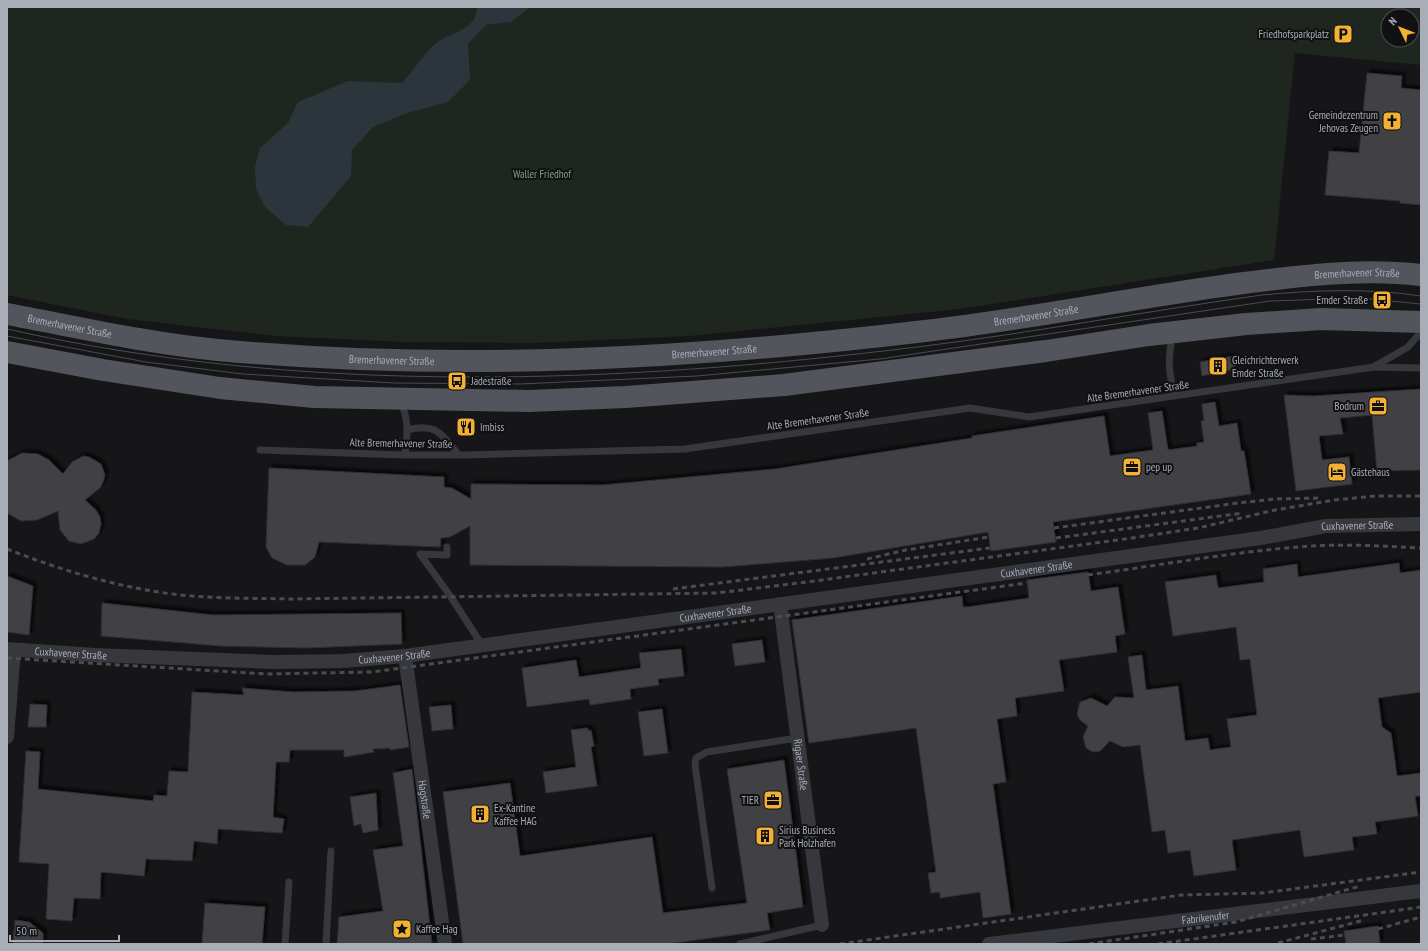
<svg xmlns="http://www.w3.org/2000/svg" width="1428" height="951" font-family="'PT Sans Narrow',sans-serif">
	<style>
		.green { fill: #1e261f; fill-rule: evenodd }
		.water { fill: #2c353c }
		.building { fill: #404145; stroke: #303034; filter: url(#shadow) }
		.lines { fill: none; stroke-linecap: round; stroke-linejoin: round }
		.lane { stroke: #37383d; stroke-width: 7 }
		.street { stroke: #37383d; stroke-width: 14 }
		.primary { stroke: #53555c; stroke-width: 22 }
		.tram { stroke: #4a4c52; stroke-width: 1 }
		.rail { stroke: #4a4c52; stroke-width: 3; stroke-dasharray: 5 4; stroke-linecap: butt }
		.labels { text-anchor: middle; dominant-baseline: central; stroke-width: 4; stroke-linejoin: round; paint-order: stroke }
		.poi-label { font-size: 11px; fill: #a8adb8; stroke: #111113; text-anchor: start }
		.park-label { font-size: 11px; fill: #7fa381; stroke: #111113 }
		.street-label { font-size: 11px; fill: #a8adb8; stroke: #111113 }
	</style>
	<defs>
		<filter id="shadow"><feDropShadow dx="3.5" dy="-3.5" stdDeviation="1" flood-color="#0009"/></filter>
	</defs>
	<rect width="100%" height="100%" fill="#161618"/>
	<path class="green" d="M7 7H1421V65L1295 53 1274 260 960 309 689 336 533 343 404 342 276 336 127 319 7 295ZM1388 16H1412V40H1388Z"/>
	<path class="water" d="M477 7H530L511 22 486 25 468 44 470 80 448 102 407 113 373 127 352 150 351 176 308 227 286 225 265 207 256 189 255 167 260 148 288 123 298 102 348 81 402 83C413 71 423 55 435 44 449 32 478 30 477 7Z"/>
	<path class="building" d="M1367 73 1402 76 1401 88 1421 90V205L1400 203V201L1325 195 1329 151 1359 153Z
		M1233 356 1235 369 1202 376 1200 362Z
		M1421 389V470L1377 471 1372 415 1340 418 1343 434 1319 436 1322 460 1349 457 1352 484 1296 491 1284 395 1314 396Z
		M1215 402 1219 426 1237 423 1241 451H1244L1251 494 1053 522 1056 542 991 551 988 532 833 558 722 567 470 565V526L450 537 441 538 440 547 319 542 315 557 305 565H287L272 558 266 547 269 468 444 477V487L452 488 471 499V484L603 485 775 469 972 438V436L1104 416 1110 456 1153 450 1148 413 1162 411 1168 450 1197 446V443L1204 442 1201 421H1204L1202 404Z
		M22 453 38 454 49 460 63 474 72 462 83 456 89 457 101 464 105 475 103 482 100 488 85 500 96 510 100 517 101 524 99 533 94 539 81 544 69 541 60 530 58 511 37 520 21 521 7 513V461Z
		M1399 563 1400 573 1421 570V692L1378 698 1382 727 1391 733 1397 776 1421 773V796H1415L1418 816 1375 822 1377 834 1352 837 1354 850 1304 857 1300 830 1232 840 1236 870 1194 876 1190 850 1168 853 1165 830 1152 832 1140 745 1123 747 1110 741 1100 751 1093 752 1086 748 1083 737 1088 726 1080 720 1077 714 1080 702 1091 698 1107 706 1115 697 1134 698 1128 657 1142 655 1146 690 1178 686 1185 741 1208 738 1210 750 1231 747 1227 719 1257 715 1250 659 1240 660 1236 627 1173 636 1165 582 1216 575 1218 588 1264 582 1263 569 1297 564 1298 577Z
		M1088 572 1091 591 1118 587 1125 634 1115 636 1117 652 1059 660 1064 691 1015 698 1017 716 997 719 1006 782 993 784 1011 914 983 918 980 892 940 898V892L931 893 928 873 936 872 916 728 809 743 792 620 962 596 963 607H967L1029 598 1027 580Z
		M7 576 33 586 29 635 7 632Z
		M102 603 213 615 401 613 402 644 305 648 221 646 101 636Z
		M762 640 765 662 735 666 732 644Z
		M681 649 684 676 658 679 659 685 630 689 631 699 590 705 589 699 527 707 522 668 576 660 579 677 641 668 639 653Z
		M400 685 409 747 390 750V748L373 749 374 752 344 757V750H290L289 762H276L273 817 284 819 282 833 218 829 217 844 194 841 192 861 146 859 144 876 101 872 100 899 74 898 72 921 46 919 49 864 19 862 26 751 40 752 38 789 153 801 154 795 167 796 169 771 188 772 192 692 244 695 242 688 293 692 355 691Z
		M30 704 47 705 46 727H28Z
		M451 705 453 729 432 731 429 707Z
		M662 709 668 753 644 756 638 712Z
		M588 728V731L591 730 594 746 591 747 597 786 546 793 543 772 576 767 571 730Z
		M784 760 803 907 767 913 770 930 667 944H463L443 792 510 783 520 856 652 837 663 913 747 903 727 769Z
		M412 769 432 944H337L339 917 383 911 373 850 403 846 393 773Z
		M376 793 378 830 363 833 361 824 354 826 350 797Z
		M205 903 265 907 262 944H202Z
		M15 920 29 922 43 933V944H13Z
		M1378 926 1380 944H1346L1344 931Z"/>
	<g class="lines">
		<path class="lane" d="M1172 336C1168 361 1168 371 1175 396
			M1375 366 1408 347 1421 332
			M400 402C410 419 407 437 405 455
			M407 430C438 422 441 435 459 455
			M260 450 405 455H467L685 449 970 408 1029 417 1374 367 1421 368
			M420 554 451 597 482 645
			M420 554 447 555V547
			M712 888 695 765 696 758 707 752 797 738
			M285 944 289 882
			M326 944 331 851
			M740 944 822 925"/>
		<g class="street">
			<path id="s1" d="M780 604 822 925"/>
			<path id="s2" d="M7 649 95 655 275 662 343 661 405 656 1261 538 1326 526 1421 524"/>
			<path id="s3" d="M405 656 445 944"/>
			<path d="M7 737 14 650"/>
			<path id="s4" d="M989 944 1421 891"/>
		</g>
		<g class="primary">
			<path id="s5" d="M7 314C77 327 147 343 218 350 454 372 690 359 925 331 1029 319 1132 298 1236 284 1297 276 1359 268 1421 275"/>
			<path d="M7 352 103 370 220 388 314 397 529 401 626 397 784 385 1046 351 1149 335 1246 324 1321 319 1421 322"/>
		</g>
		<path class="tram" d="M7 329C305 396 616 384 917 347 1032 333 1147 311 1262 295 1315 290 1369 288 1421 296
			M7 336 146 362 243 374 394 383 520 384 697 376 880 359 1270 301 1360 298 1421 304"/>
		<path class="rail" d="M1054 528 1238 503 1275 499 1319 498
			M1056 538 1243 513
			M7 549C58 569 110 585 165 593 207 599 250 598 292 599L717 593 807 582 1132 538 1198 528 1275 510 1334 500 1375 496H1421
			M867 559 906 550 989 537
			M1088 575C1162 565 1237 551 1312 546 1348 544 1384 546 1421 548
			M673 589 990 548
			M7 658 266 674 372 672 1027 583
			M1378 929 1421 917
			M1311 939 1345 935
			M1278 943 1364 920
			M840 944 1181 895 1263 893 1421 872
			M1089 944 1236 922 1360 886
			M1158 944 1421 907"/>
	</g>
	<defs>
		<symbol id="parking-square" viewBox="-11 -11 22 22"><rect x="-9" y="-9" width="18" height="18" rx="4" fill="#f2b134" stroke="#111113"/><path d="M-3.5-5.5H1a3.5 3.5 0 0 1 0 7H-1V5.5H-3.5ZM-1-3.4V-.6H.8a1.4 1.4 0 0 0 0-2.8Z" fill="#111"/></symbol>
		<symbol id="church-square" viewBox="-11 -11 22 22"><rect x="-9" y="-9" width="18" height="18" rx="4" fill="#f2b134" stroke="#111113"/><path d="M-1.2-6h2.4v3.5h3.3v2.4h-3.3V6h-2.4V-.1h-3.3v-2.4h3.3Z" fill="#111"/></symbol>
		<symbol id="bus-square" viewBox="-11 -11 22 22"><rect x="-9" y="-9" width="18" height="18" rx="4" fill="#f2b134" stroke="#111113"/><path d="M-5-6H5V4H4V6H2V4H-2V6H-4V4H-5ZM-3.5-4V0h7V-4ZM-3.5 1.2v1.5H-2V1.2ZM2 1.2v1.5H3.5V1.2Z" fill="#111"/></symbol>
		<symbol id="building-square" viewBox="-11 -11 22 22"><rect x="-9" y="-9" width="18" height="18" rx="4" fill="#f2b134" stroke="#111113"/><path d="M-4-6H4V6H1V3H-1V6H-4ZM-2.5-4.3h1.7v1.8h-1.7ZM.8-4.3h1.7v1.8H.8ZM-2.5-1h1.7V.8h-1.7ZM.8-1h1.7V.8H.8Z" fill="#111"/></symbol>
		<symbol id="office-square" viewBox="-11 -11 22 22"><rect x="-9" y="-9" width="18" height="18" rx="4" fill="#f2b134" stroke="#111113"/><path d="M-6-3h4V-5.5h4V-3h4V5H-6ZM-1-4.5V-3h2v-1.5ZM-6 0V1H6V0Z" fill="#111"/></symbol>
		<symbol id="restaurant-square" viewBox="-11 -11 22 22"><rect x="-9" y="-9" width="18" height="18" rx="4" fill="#f2b134" stroke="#111113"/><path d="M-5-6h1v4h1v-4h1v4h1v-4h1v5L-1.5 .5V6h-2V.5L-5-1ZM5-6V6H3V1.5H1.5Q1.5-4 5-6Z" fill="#111"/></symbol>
		<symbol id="hotel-square" viewBox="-11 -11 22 22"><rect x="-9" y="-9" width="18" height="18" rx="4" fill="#f2b134" stroke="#111113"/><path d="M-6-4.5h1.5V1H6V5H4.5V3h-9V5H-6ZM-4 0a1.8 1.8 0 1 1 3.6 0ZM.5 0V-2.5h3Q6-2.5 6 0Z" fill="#111"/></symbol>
		<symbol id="sight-square" viewBox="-11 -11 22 22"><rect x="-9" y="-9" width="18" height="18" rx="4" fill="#f2b134" stroke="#111113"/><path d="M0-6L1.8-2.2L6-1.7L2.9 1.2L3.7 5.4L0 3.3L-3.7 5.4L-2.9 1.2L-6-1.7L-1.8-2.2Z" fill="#111"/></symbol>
	</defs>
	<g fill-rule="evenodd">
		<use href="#parking-square" x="1332" y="23" width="22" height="22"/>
		<use href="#church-square" x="1381" y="110" width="22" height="22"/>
		<use href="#bus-square" x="1371" y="289" width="22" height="22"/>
		<use href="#building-square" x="1207" y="355" width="22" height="22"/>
		<use href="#bus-square" x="446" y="370" width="22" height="22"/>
		<use href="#office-square" x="1367" y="395" width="22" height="22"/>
		<use href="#restaurant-square" x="455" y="416" width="22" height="22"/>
		<use href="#office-square" x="1121" y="456" width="22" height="22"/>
		<use href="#hotel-square" x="1326" y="461" width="22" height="22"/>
		<use href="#office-square" x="762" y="789" width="22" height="22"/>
		<use href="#building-square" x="469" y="803" width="22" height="22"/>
		<use href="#building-square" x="754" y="825" width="22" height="22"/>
		<use href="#sight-square" x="391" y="918" width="22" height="22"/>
	</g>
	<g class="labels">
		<g class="poi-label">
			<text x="1329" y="34" text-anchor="end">Friedhofsparkplatz</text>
			<text x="1378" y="115" text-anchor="end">Gemeindezentrum<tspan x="1378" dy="13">Jehovas Zeugen</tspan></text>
			<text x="1368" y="300" text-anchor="end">Emder Straße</text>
			<text x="1232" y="360">Gleichrichterwerk<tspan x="1232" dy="13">Emder Straße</tspan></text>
			<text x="471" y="381">Jadestraße</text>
			<text x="1364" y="406" text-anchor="end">Bodrum</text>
			<text x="480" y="427">Imbiss</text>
			<text x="1146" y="467">pep up</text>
			<text x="1351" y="472">Gästehaus</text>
			<text x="759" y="800" text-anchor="end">TIER</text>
			<text x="494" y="808">Ex-Kantine<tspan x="494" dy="13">Kaffee HAG</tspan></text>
			<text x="779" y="830">Sirius Business<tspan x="779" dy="13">Park Holzhafen</tspan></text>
			<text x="416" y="929">Kaffee Hag</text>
		</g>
		<g class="park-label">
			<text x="542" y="174">Waller Friedhof</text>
		</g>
		<g class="street-label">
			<text stroke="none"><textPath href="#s5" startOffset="1359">Bremerhavener Straße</textPath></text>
			<text stroke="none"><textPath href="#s5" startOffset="1035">Bremerhavener Straße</textPath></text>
			<text stroke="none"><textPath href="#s5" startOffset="64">Bremerhavener Straße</textPath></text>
			<text stroke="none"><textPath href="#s5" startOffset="711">Bremerhavener Straße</textPath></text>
			<text stroke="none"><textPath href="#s5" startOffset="388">Bremerhavener Straße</textPath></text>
			<text transform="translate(1138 391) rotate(-8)">Alte Bremerhavener Straße</text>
			<text transform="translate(818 419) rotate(-8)">Alte Bremerhavener Straße</text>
			<text transform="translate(401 443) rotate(1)">Alte Bremerhavener Straße</text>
			<text stroke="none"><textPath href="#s2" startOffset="1360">Cuxhavener Straße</textPath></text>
			<text stroke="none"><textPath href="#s2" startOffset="1036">Cuxhavener Straße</textPath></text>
			<text stroke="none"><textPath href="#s2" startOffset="712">Cuxhavener Straße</textPath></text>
			<text stroke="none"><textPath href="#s2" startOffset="64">Cuxhavener Straße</textPath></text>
			<text stroke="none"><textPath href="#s2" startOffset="388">Cuxhavener Straße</textPath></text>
			<text stroke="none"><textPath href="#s1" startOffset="162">Rigaer Straße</textPath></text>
			<text stroke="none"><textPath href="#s3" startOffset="145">Hagstraße</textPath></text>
			<text stroke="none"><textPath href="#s4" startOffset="218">Fabrikenufer</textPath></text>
		</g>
	</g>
	<rect width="1428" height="951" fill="none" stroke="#a8adb8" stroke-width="16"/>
	<g transform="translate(1400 28) rotate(313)"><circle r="19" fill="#111113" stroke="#4d4f55"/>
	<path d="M0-3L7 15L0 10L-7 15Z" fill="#f2b134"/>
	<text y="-6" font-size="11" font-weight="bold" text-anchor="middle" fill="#a8adb8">N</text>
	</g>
	<path d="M10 935v6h109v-6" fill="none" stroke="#a8adb8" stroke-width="2"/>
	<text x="16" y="935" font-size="12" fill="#a8adb8" stroke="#111113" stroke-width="3" paint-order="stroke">50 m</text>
</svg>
